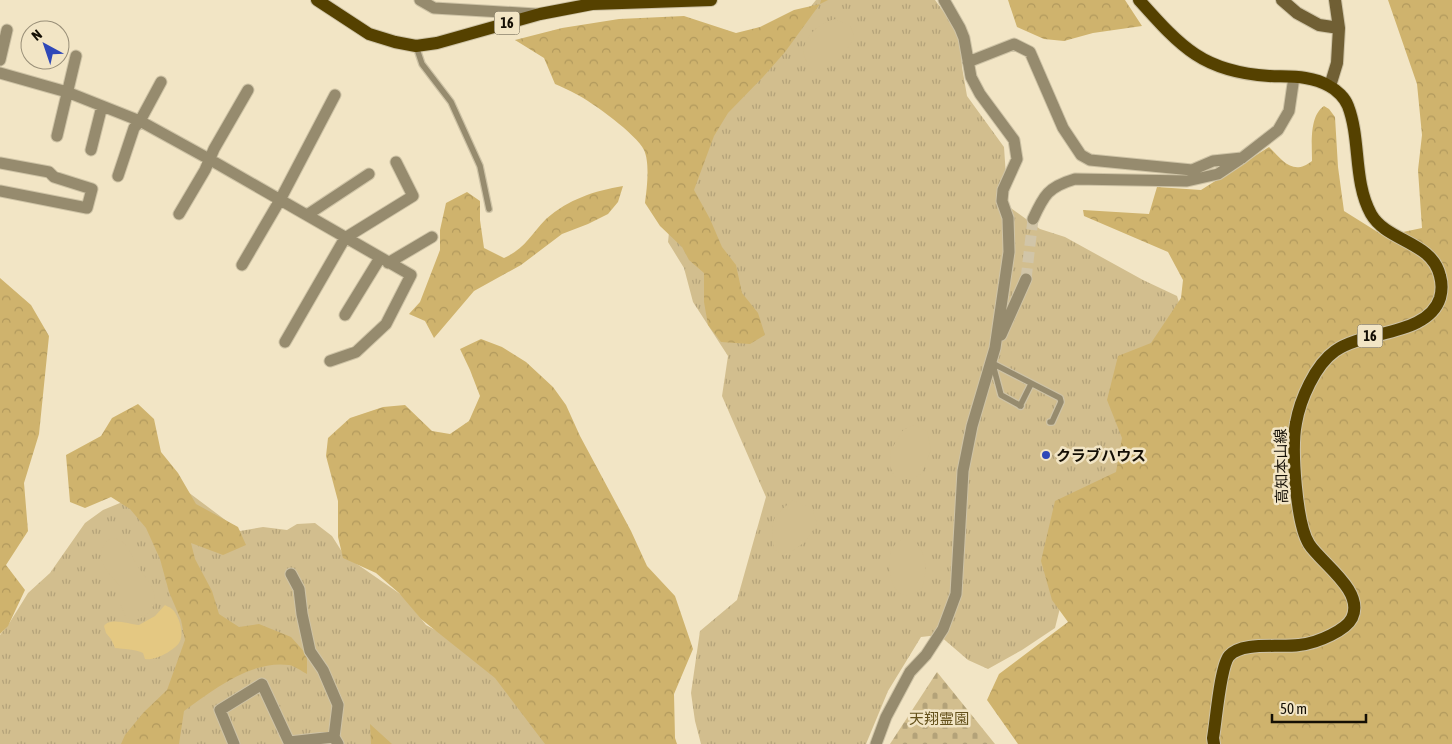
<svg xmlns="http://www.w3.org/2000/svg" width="1452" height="744" font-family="'Asap Condensed','Noto Sans JP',sans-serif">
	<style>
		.grass { fill: url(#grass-tufts) }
		.forest { fill: url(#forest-crowns) }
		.cemetery { fill: url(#cemetery-stones) }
		.pitch { fill: #d2be8e }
		.water { fill: #e4c882 }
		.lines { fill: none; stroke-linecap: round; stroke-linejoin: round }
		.street-tunnel { stroke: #d1c5a8; stroke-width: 11; stroke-dasharray: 11 5.5; stroke-linecap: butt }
		.lane-casing { stroke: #cec3a6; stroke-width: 8 }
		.street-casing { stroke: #cec3a6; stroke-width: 13 }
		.secondary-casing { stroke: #cec3a6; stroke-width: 14 }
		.primary-casing { stroke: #cec3a6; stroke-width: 14 }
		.lane { stroke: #968b6e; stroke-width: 5.5 }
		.street { stroke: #968b6e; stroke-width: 11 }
		.secondary { stroke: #705f34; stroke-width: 12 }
		.primary { stroke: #554100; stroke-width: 12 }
		.poi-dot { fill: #2f48b8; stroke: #f2e5c5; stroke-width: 2 }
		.labels { text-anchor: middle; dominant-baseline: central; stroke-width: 5; stroke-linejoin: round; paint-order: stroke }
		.shield { fill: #f2e5c5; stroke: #574f3f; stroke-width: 1 }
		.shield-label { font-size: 14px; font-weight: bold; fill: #140f05 }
		.poi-label { font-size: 15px; font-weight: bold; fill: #140f05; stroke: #f2e5c5; text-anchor: start }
		.street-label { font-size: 15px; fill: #140f05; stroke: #f2e5c5 }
		.park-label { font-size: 15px; fill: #64511b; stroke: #f2e5c5 }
	</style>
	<defs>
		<pattern id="grass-tufts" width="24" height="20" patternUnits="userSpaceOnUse" patternTransform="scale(1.25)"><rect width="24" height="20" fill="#d2be8e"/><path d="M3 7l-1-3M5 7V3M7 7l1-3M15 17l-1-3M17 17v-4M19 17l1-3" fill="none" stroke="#b3a279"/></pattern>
		<pattern id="forest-crowns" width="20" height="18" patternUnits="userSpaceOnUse" patternTransform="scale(1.25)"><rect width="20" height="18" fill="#cfb36d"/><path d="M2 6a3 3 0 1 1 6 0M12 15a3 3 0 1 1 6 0" fill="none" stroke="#b1995d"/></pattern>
		<pattern id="cemetery-stones" width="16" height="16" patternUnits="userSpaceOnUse" patternTransform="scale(1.25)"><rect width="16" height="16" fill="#d2be8e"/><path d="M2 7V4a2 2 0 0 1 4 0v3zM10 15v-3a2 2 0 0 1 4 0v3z" fill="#b3a279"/></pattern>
	</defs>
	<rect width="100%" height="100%" fill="#f2e5c5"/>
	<path class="grass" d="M816 0H935L960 34 962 67 967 96 1004 147 1008 206 1040 229 1065 237 1143 280 1177 296 1182 312 1125 443 1123 472 1061 604 1055 628 1022 650 988 669 968 660 939 635 921 637 888 691 866 744H701L695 721 691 693 700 631 737 600 766 497 722 396 728 356 693 302 684 268 668 242 673 194 678 169Z
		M166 484 188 492 240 531 263 527 287 530 297 524 315 523 332 536 344 555 403 596 426 625 450 638 472 647 552 744H0V635L10 622 28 593 50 573 85 523 103 510Z"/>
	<path class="forest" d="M821 0H828L820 4 785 52 763 77 728 113 714 136 694 190 710 219 722 247 736 265 742 293 758 313 765 335 750 344 721 342 708 325 704 302V273L689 260 682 247 660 226 645 203C647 188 650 163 644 150 636 134 592 102 576 94 569 90 562 87 555 84L544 58 515 40 562 28 619 19 684 16 736 33 760 27 794 10 820 4Z
		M1008 0H1125L1142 26 1093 33 1064 41 1044 39 1017 27Z
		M1388 0H1452V744H1018L987 700 999 674 1068 622 1052 600 1041 561 1055 501 1116 472 1122 438 1107 400 1118 356 1151 343 1181 298 1183 280 1168 252 1084 216 1083 210 1149 214 1157 187 1201 190 1269 147C1283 161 1293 176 1312 161 1312 144 1309 116 1324 106L1329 109 1335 117 1338 167 1344 211 1384 236 1422 228 1418 170 1422 135 1417 84Z
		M623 186 618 202 608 214 588 224 562 234 521 265 474 291 434 338 425 321 409 314 420 302 440 250V230L446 203 467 192 480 201V220L484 248 504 258C525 249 531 234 546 219 569 199 594 191 623 186Z
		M0 278 31 305 49 336 39 434 24 483 28 531 6 565 25 590 8 626 0 634Z
		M481 339 502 347 526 362 553 387 566 405 580 436 631 531 647 566 675 596 693 649 674 694 675 738 677 744H545L495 678 421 619 399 593 376 573 343 558 338 537V501L326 456 328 438 350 418 383 407 405 405 432 431 450 434 469 421 480 396 470 370 460 349Z
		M138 404 154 419 161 452 178 473 196 504 238 527 246 545 223 555 191 543 195 559 212 591 219 614 239 627 259 624 291 637 307 655V674C301 671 295 666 289 665 251 660 213 690 184 711L179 744H121L125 735 144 712 167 690 185 640 181 620 169 592 160 559 146 528 130 509 111 497 85 508 70 502 66 455 101 436 112 418Z
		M370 724 392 744H371Z"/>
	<path class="cemetery" d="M937 672 995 744H890Z"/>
	<path class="pitch" d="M835 19 850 25 854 36C847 53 832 73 812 70 808 64 802 56 804 48 807 33 822 22 835 19Z
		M914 425 927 431 931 450 922 473 914 478 901 480 894 476 890 466 891 450 903 430Z
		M793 500 802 505 812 507 817 524 805 542 785 556 774 549C770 520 771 518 793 500Z
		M111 538C128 539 130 554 138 567 148 582 165 596 147 614 139 620 135 621 126 618L120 603V586C107 572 90 555 111 538Z
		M903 538H910C927 549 928 570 922 588 917 591 911 596 904 595 890 593 886 559 892 549 895 544 899 541 903 538Z"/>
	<path class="water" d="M165 605C168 607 170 607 172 609 179 615 185 635 179 643 173 651 155 661 145 659L143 653C136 649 123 649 115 648L111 639 106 633 104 626C110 617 129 624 139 625L155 616Z"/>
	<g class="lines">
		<path class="street-tunnel" d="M1026 279 1033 219"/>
		<defs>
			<path id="lane" d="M416 46 422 64 451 102 480 166 489 209
				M992 363 1060 398 1061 402 1052 422H1050
				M993 365 1001 395 1021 406
				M1020 406 1031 384"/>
			<path id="street" d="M420 0 434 8 536 14
				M0 60 7 30
				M968 62 1014 44 1030 52 1063 128 1081 155 1090 160 1192 170 1213 161 1242 158
				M0 73 67 92 140 121 209 159 411 275 386 324 356 352 330 361
				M57 136 76 56
				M91 150 102 106
				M0 163 49 172 54 177 92 189 87 208 0 191
				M118 176 134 128 140 121 161 82
				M179 214 205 170 214 149 248 90
				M307 215 369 174
				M1033 219C1044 195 1048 187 1075 179L1187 181 1218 174 1242 158 1278 130 1289 111 1294 77
				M388 263 432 237
				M242 265 280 200 335 95
				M345 315 380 258
				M1001 335 1026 279
				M285 342 345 238 413 196 396 162
				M291 574 299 589 302 614 310 651 323 670 338 705 334 737 338 744
				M234 744 220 710 262 684 289 742 334 737
				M876 744 886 717 910 672 926 655 943 629 956 594 963 471 972 426 995 348 1009 252 1008 218 1002 201 1003 190 1017 159 1014 140 980 94 971 77 964 38 960 28 944 0"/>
			<path id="secondary" d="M1282 0 1297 13 1319 25 1339 28
				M1330 86 1337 63 1339 28 1335 0"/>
			<path id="primary" d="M317 0 369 34 395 42 416 46 437 43 540 14 592 4 711 0
				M1139 0C1181 47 1203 72 1269 76 1289 77 1311 75 1329 86 1337 90 1345 98 1348 106 1361 140 1353 181 1371 214 1387 242 1432 241 1440 276 1442 283 1442 291 1440 298 1428 336 1364 330 1335 351 1315 365 1300 400 1296 423 1291 448 1296 523 1309 544 1321 563 1365 591 1352 618 1348 626 1339 631 1331 635 1321 640 1310 644 1299 645 1280 648 1242 641 1229 656 1220 667 1216 722 1213 738L1214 744"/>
		</defs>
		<use href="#lane" class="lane-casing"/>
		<use href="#street" class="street-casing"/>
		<use href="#secondary" class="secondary-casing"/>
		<use href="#primary" class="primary-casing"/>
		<use href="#lane" class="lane"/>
		<use href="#street" class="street"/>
		<use href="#secondary" class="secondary"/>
		<use href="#primary" class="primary"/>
	</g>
	<circle class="poi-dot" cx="1046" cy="455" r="5"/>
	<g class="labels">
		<g class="shield">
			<rect x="494.5" y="11.5" width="25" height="23" rx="4"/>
			<rect x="1357.5" y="324.5" width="25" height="23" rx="4"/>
		</g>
		<g class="shield-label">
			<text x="507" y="23">16</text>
			<text x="1370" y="336">16</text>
		</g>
		<g class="poi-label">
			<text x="1056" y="455">クラブハウス</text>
		</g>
		<g class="street-label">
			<text transform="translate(1281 466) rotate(-91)">高知本山線</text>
		</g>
		<g class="park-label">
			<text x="939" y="718">天翔霊園</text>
		</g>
	</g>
	<g transform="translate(45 45) rotate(320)"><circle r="24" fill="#f2e5c5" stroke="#998f78"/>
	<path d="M0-4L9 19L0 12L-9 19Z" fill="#2f48b8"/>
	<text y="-8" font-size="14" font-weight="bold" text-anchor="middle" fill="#140f05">N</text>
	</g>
	<path d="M1272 714v8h94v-8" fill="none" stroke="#140f05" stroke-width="2.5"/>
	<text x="1280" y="714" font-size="15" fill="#140f05" stroke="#f2e5c5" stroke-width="4" paint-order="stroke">50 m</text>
</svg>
